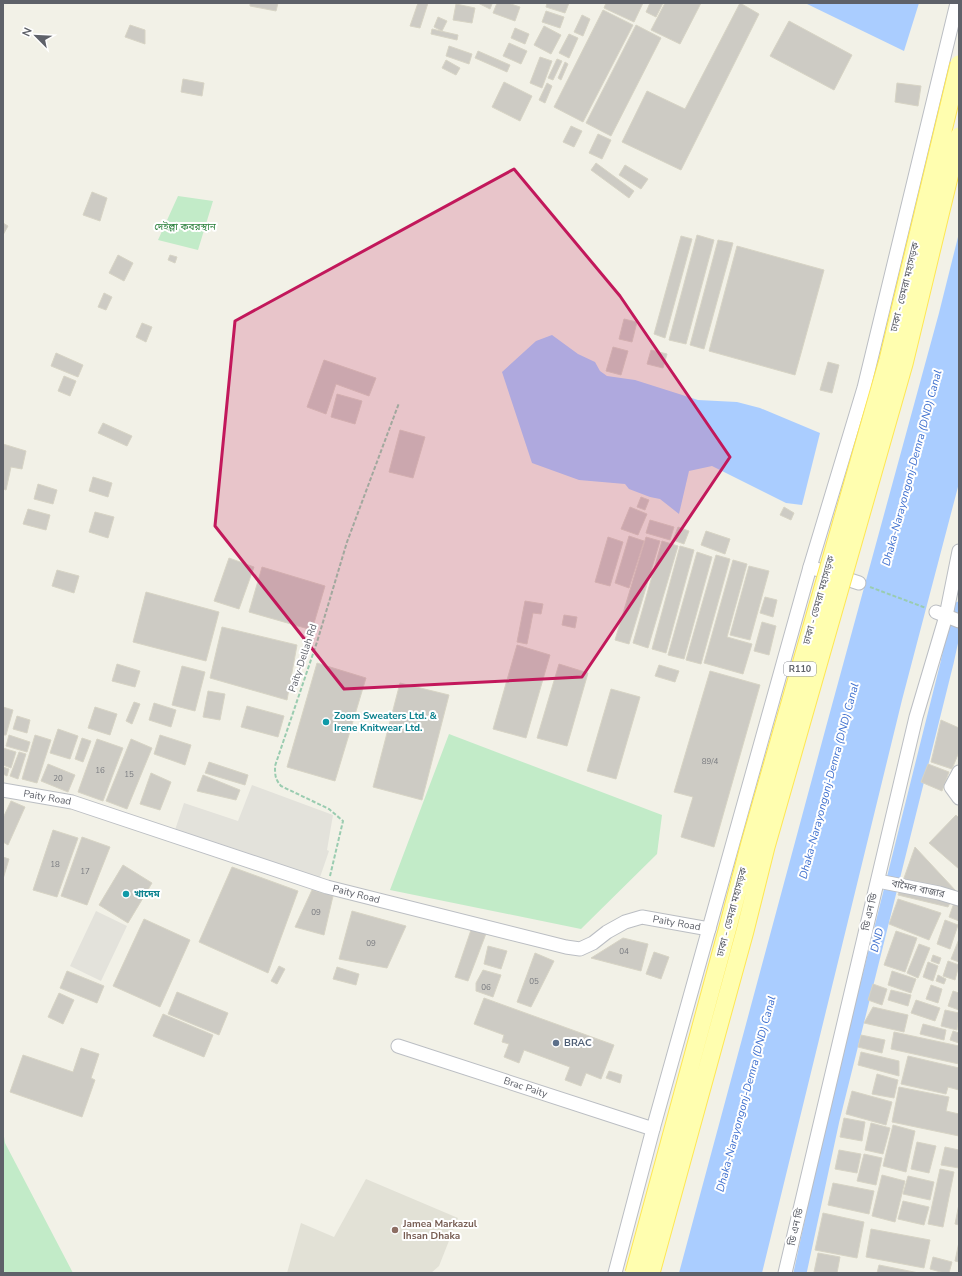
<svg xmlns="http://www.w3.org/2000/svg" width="962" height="1276" font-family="'Nunito Sans','Noto Sans Bengali',sans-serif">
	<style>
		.industrial { fill: #e3e2db }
		.education { fill: #e2e1d6 }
		.green { fill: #c2ebc8 }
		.water { fill: #aacdff }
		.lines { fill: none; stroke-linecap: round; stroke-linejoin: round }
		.canal { stroke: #aacdff; stroke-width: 13 }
		.building { fill: #cdcbc4; stroke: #d7d4c5 }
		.minor-casing { stroke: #bbbec3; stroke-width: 15 }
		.path { stroke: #9accb0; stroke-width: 2; stroke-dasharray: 4 2; stroke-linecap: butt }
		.minor { stroke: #fff; stroke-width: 13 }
		.major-bridge-casing { stroke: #fee754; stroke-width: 19; stroke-linecap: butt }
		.major-bridge { stroke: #fffeaf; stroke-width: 17 }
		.marked { fill: #c2185b; fill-opacity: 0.2; stroke: #c2185b; stroke-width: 3; stroke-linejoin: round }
		.culture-dot { fill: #0f9aa8; stroke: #fff; stroke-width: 1.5 }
		.service-dot { fill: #5c6f8a; stroke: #fff; stroke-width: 1.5 }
		.education-dot { fill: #8d6e63; stroke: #fff; stroke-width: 1.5 }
		.labels { text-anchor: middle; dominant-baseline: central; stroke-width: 4; stroke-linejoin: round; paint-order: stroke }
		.number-label { font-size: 8px; fill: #7a7c80 }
		.shield { fill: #fff; stroke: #8e9096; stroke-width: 1 }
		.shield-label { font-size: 9px; font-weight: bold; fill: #5e6169 }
		.park-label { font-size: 10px; fill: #2c813d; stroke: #fff }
		.street-label { font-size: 10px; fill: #5e6169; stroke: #fff }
		.culture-label { font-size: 10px; font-weight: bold; fill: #0d838f; stroke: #fff; text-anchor: start }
		.service-label { font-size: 10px; font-weight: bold; fill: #4e5e75; stroke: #fff; text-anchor: start }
		.education-label { font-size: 10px; font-weight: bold; fill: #785e54; stroke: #fff; text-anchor: start }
		.water-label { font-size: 11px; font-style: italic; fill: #4071cf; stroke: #fff }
	</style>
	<rect width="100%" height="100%" fill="#f2f1e7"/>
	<path class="industrial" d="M252 785 333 815 327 850 329 851 319 880 174 833 184 803 238 821Z
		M96 911 127 926 101 981 70 966Z"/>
	<path class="education" d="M366 1179 458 1218 439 1266 431 1273H287L301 1223 334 1237Z"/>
	<path class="green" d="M178 196 213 201 198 250 158 240Z
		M449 734 662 815 657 854 581 929 390 890Z
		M3 1130 5 1143 73 1273H3Z"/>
	<path class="water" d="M805 3H919L904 51Z
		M959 233V483L902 700 762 1273H679L826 727 939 313Z
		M552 335 578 354 595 362 600 371 607 376 635 380 698 400 737 402 760 408 820 433 802 505 786 503 712 466 689 471 679 514 660 499 650 497 629 489 625 484 579 480 532 463 502 372 536 341Z"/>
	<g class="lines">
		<path class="canal" d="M800 1273 833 1120 947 663 959 608"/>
	</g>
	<path class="building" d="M250 3H278L276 11 250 6Z
		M418 3H428L420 28 410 26Z
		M478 3H489L492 4 490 9Z
		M497 3H508L520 7 515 21 493 13Z
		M547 3H569L565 13 546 7Z
		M606 3H643L634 22 604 8Z
		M650 3H663L656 17 646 12Z
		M665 3H701L680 44 651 30Z
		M740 3 759 14 681 170 622 142 647 91 685 109Z
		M456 4 475 8 472 23 453 20Z
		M603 10 633 25 583 122 554 107Z
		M546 11 564 17 560 28 542 22Z
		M582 15 590 19 583 36 574 32Z
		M438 17 447 21 442 31 434 27Z
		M789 21 852 55 834 90 770 56Z
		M130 25 145 30V44L125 37Z
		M636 25 661 38 611 136 586 123Z
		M544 26 561 35 551 54 534 45Z
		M515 28 529 34 525 44 511 38Z
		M432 29 458 35 457 40 431 34Z
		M569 34 578 38 569 58 559 53Z
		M509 43 527 51 521 64 503 56Z
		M449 46 472 54 469 64 446 56Z
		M478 51 510 65 507 72 475 58Z
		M540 57 552 61 542 88 530 83Z
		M557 59 562 61 553 80 548 78Z
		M446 60 460 68 456 75 442 68Z
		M565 62 568 64 561 80 558 78Z
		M183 79 204 83 202 96 181 92Z
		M504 82 532 96 520 121 492 107Z
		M547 83 552 86 545 103 539 100Z
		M897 83 921 86 918 106 895 102Z
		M571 126 582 131 574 147 563 142Z
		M598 134 611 140 602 159 589 153Z
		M596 163 634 191 629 198 591 170Z
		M625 165 648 179 641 189 619 175Z
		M92 192 107 198 100 221 83 215Z
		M3 223 8 226 3 235Z
		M697 235 714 240 686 344 669 340Z
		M681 236 692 239 665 338 654 334Z
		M718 240 733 243 704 349 690 345Z
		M737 246 824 270 795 375 709 351Z
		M118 255 133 263 124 281 109 273Z
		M170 255 177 257 175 263 168 260Z
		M104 293 112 297 106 310 98 307Z
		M624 319 637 322 632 342 619 339Z
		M142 323 152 327 146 342 136 337Z
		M613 347 628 351 621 375 606 371Z
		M651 350 667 354 663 368 647 364Z
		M56 353 83 365 78 377 51 366Z
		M324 360 376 378 369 396 336 384 326 414 307 407Z
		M828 362 839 365 832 393 820 390Z
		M64 376 76 381 70 396 58 391Z
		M337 394 362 401 355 424 331 417Z
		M103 423 132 436 127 446 98 433Z
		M400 430 425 437 413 478 389 472Z
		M3 444 26 451 22 469 11 467 6 490 3 489Z
		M93 477 112 483 108 497 89 491Z
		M38 484 57 490 53 504 34 499Z
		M641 497 649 500 645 510 637 507Z
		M630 507 647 514 638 535 621 529Z
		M784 507 794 513 791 520 780 515Z
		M28 509 50 515 46 530 23 524Z
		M95 512 114 517 108 538 89 532Z
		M650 520 674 527 670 540 646 533Z
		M678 527 689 531 684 544 673 540Z
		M706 531 730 539 725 554 701 545Z
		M629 536 644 541 629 588 615 583Z
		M608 537 623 542 610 586 595 582Z
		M646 537 660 541 629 644 615 640Z
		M662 541 678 546 648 648 633 643Z
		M680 546 694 550 666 653 652 649Z
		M697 552 712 557 684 659 668 655Z
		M716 555 730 559 701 664 686 660Z
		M229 558 254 567 239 609 214 601Z
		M733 560 747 564 727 637 752 644 743 674 704 663Z
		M749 566 769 571 750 640 730 635Z
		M262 567 325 586 312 630 249 612Z
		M57 570 79 576 74 593 52 586Z
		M146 592 219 612 206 661 133 642Z
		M765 597 777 600 773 617 760 613Z
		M525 601 543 604 541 614 533 613 527 644 517 642Z
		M564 615 577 617 575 628 562 625Z
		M762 622 776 626 769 655 754 651Z
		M222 627 297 645 287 700 210 678Z
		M517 645 550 655 526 738 493 729Z
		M317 663 366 678 335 781 287 767Z
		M117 664 140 671 135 687 112 681Z
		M559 664 588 673 567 746 537 738Z
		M659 665 679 671 675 682 655 676Z
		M182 666 205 672 195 711 172 705Z
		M710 671 760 685 714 847 681 837 693 797 674 792Z
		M400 683 449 695 422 800 373 787Z
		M611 689 640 697 616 779 587 771Z
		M208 691 225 694 220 720 203 717Z
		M134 702 140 704 132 724 126 721Z
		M154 703 176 710 171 727 149 720Z
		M247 706 284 716 278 737 241 727Z
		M3 707 13 710 6 735H3Z
		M95 707 117 714 110 735 88 728Z
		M17 716 30 720 27 733 13 729Z
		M941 720 959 728V752L952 769 931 762Z
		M58 729 78 736 70 759 50 753Z
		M9 735 30 742 27 752 6 746Z
		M35 735 51 740 37 783 22 779Z
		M160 735 191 745 185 765 154 754Z
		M82 738 91 741 83 762 75 759Z
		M97 739 123 748 103 801 78 792Z
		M131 739 152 748 127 809 106 801Z
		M3 748 16 752 11 768 3 765Z
		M19 752 26 754 18 779 10 776Z
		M209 762 248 775 245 785 205 773Z
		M48 764 75 775 68 792 41 781Z
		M928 764 949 772 942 791 921 782Z
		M3 767 9 769 7 776 3 774Z
		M151 773 171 782 160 810 140 804Z
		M203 775 240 790 236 800 197 791Z
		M11 801 25 807 8 845 3 842V818Z
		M956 815 959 818V869L929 843Z
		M53 830 78 838 57 897 33 890Z
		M82 837 110 847 87 905 61 896Z
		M915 847 956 891 948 907 898 895Z
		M3 857 9 859 3 879Z
		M123 865 152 883 128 923 99 905Z
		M232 867 298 891 268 973 199 942Z
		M312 890 333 896 324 935 295 927Z
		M898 899 941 913 929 940 889 924Z
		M954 903 959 905V921L949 917Z
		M352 911 406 926 387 968 339 959Z
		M144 919 190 940 160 1007 113 986Z
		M945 920 958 925 950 949 937 944Z
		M472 927 487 931 468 981 455 977Z
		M896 931 917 938 905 972 884 965Z
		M623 938 648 944 641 971 591 958Z
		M959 939V962L951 959Z
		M919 944 930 948 918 978 907 973Z
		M488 946 507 951 501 969 484 964Z
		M654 952 669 957 661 979 646 974Z
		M535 953 554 961 531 1007 517 1002Z
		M933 955 941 958 939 964 931 961Z
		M948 961 959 965 955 980 943 976Z
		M928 962 938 966 933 981 923 977Z
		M279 966 285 969 277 984 271 981Z
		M337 967 359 974 356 985 333 979Z
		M483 970 501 975 493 997 476 991V983Z
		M67 971 104 986 97 1003 60 988Z
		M892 971 916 979 911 993 888 985Z
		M938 975 946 979 944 984 936 981Z
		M873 984 887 989 882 1005 868 1000Z
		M931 985 942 989 938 1003 926 999Z
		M891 990 911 995 908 1006 888 1000Z
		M953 991 959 993V1010L948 1006Z
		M177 992 228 1013 219 1035 168 1014Z
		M59 993 74 1000 63 1024 48 1017Z
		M484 998 614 1045 601 1079 586 1073 581 1086 565 1080 570 1067 524 1050 519 1063 504 1057 509 1044 502 1042 504 1035 474 1024Z
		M916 1000 940 1008 935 1021 911 1013Z
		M873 1007 908 1015 904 1032 864 1023Z
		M945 1010 959 1013 957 1030 941 1026Z
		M163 1014 213 1035 204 1057 153 1036Z
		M923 1024 946 1030 944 1040 920 1034Z
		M953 1031 959 1033V1043L950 1040Z
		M894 1032 959 1046V1064L891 1049Z
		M861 1035 885 1040 882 1053 858 1047Z
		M81 1048 99 1054 91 1078 95 1080 82 1117 10 1092 23 1055 73 1072Z
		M861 1052 899 1061V1076L858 1065Z
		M908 1056 959 1068V1090L948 1087 946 1094 901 1084Z
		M609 1071 622 1075 620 1083 606 1078Z
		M877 1074 898 1080 894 1098 872 1094Z
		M899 1087 949 1097 946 1111 959 1114V1136L892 1122Z
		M852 1091 892 1102 886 1125 846 1114Z
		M844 1118 865 1122 862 1141 840 1137Z
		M871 1123 890 1128 883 1154 865 1150Z
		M893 1125 915 1131 906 1172 883 1166Z
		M917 1142 936 1146 929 1173 911 1169Z
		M945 1147 959 1150V1168L941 1165Z
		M839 1150 861 1154 857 1173 835 1169Z
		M864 1154 882 1158 876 1185 857 1181Z
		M940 1169 954 1172 943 1227 928 1224Z
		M882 1175 905 1181 895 1222 872 1216Z
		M908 1176 934 1182 930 1200 903 1194Z
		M833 1183 874 1191 869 1214 828 1205Z
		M903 1201 929 1207 924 1225 898 1219Z
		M959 1204V1225L955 1224Z
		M823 1213 864 1222 857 1258 815 1250Z
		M871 1229 930 1240 924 1268 866 1257Z
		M959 1242V1262L955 1261Z
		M818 1253 840 1257 837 1273 814 1272Z
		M933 1257 952 1262 949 1273H944L930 1269Z
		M879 1265 919 1273H877Z"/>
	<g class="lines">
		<defs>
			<g id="minor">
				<path d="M810 567 859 583"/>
				<path d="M936 612 959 621"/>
				<path d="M959 772 951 787 959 798"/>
				<path id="s1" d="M3 790 72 802 327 887 566 947 580 949 593 943 607 932 625 922 642 917 709 929"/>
				<path d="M878 881 939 893 959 899"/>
				<path id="s2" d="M398 1046 653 1129"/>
				<path d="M615 1273 653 1129 810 567 864 388 957 3"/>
				<path d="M785 1273 916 717 946 616 959 551"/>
			</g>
		</defs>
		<use href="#minor" class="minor-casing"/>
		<path class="path" d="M870 587 926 608
			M330 876 343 821 329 809 281 786C275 779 275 775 275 766L317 642 347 542 399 403"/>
		<use href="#minor" class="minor"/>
		<defs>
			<path id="major-bridge" d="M634 1273 728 927 750 843 888 360 959 64
				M651 1273 745 931 766 847 904 364 959 136"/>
		</defs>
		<use href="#major-bridge" class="major-bridge-casing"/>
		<use href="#major-bridge" class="major-bridge"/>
	</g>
	<path class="marked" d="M514 169 620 296 730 457 582 677 344 689 215 526 235 321Z"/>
	<g class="culture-dot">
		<circle cx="326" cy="722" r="4"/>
		<circle cx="126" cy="894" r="4"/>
	</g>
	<circle class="service-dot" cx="556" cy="1043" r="4"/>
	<circle class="education-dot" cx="395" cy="1230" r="4"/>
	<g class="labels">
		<g class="number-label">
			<text x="710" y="761">89/4</text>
			<text x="100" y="770">16</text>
			<text x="129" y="774">15</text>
			<text x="58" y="778">20</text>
			<text x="55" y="864">18</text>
			<text x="85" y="871">17</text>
			<text x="316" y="912">09</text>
			<text x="371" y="943">09</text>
			<text x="624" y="951">04</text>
			<text x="534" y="981">05</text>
			<text x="486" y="987">06</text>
		</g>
		<rect class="shield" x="784" y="662" width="32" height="14" rx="3"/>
		<g class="shield-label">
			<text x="800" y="669">R110</text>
		</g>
		<g class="park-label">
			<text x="185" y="227">দেইল্লা কবরস্থান</text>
		</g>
		<g class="street-label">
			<text transform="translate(905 287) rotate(-76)">ঢাকা - ডেমরা মহাসড়ক</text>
			<text transform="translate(819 600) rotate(-74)">ঢাকা - ডেমরা মহাসড়ক</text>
			<text transform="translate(303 658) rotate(-72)">Paity-Dellah Rd</text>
			<text stroke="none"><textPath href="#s1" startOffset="45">Paity Road</textPath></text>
			<text transform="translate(918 889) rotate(12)">বামৈল বাজার</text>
			<text stroke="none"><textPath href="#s1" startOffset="369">Paity Road</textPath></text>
			<text transform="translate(732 912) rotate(-75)">ঢাকা - ডেমরা মহাসড়ক</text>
			<text transform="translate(870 912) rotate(-77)">ডি এন ডি</text>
			<text stroke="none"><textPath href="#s1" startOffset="705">Paity Road</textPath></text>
			<text stroke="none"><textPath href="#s2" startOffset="134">Brac Paity</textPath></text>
			<text transform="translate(796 1227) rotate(-77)">ডি এন ডি</text>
		</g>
		<g class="culture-label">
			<text x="334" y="716">Zoom Sweaters Ltd. &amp;<tspan x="334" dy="12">Irene Knitwear Ltd.</tspan></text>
			<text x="134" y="894">খাদেম</text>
		</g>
		<g class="service-label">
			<text x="564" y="1043">BRAC</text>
		</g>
		<g class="education-label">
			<text x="403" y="1224">Jamea Markazul<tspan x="403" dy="12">Ihsan Dhaka</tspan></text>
		</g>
		<g class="water-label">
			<text transform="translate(912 468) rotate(-75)">Dhaka-Narayongonj-Demra (DND) Canal</text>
			<text transform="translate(829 781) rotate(-75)">Dhaka-Narayongonj-Demra (DND) Canal</text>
			<text transform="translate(877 940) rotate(-76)">DND</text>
			<text transform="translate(746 1094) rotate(-75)">Dhaka-Narayongonj-Demra (DND) Canal</text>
		</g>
	</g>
	<rect width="962" height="1276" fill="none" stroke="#5e6169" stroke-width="8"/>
	<g transform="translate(36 36) rotate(294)" stroke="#ffffff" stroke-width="3" paint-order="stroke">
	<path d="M0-3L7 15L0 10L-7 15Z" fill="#5e6169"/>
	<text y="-6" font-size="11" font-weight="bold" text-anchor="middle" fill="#5e6169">N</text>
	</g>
</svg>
